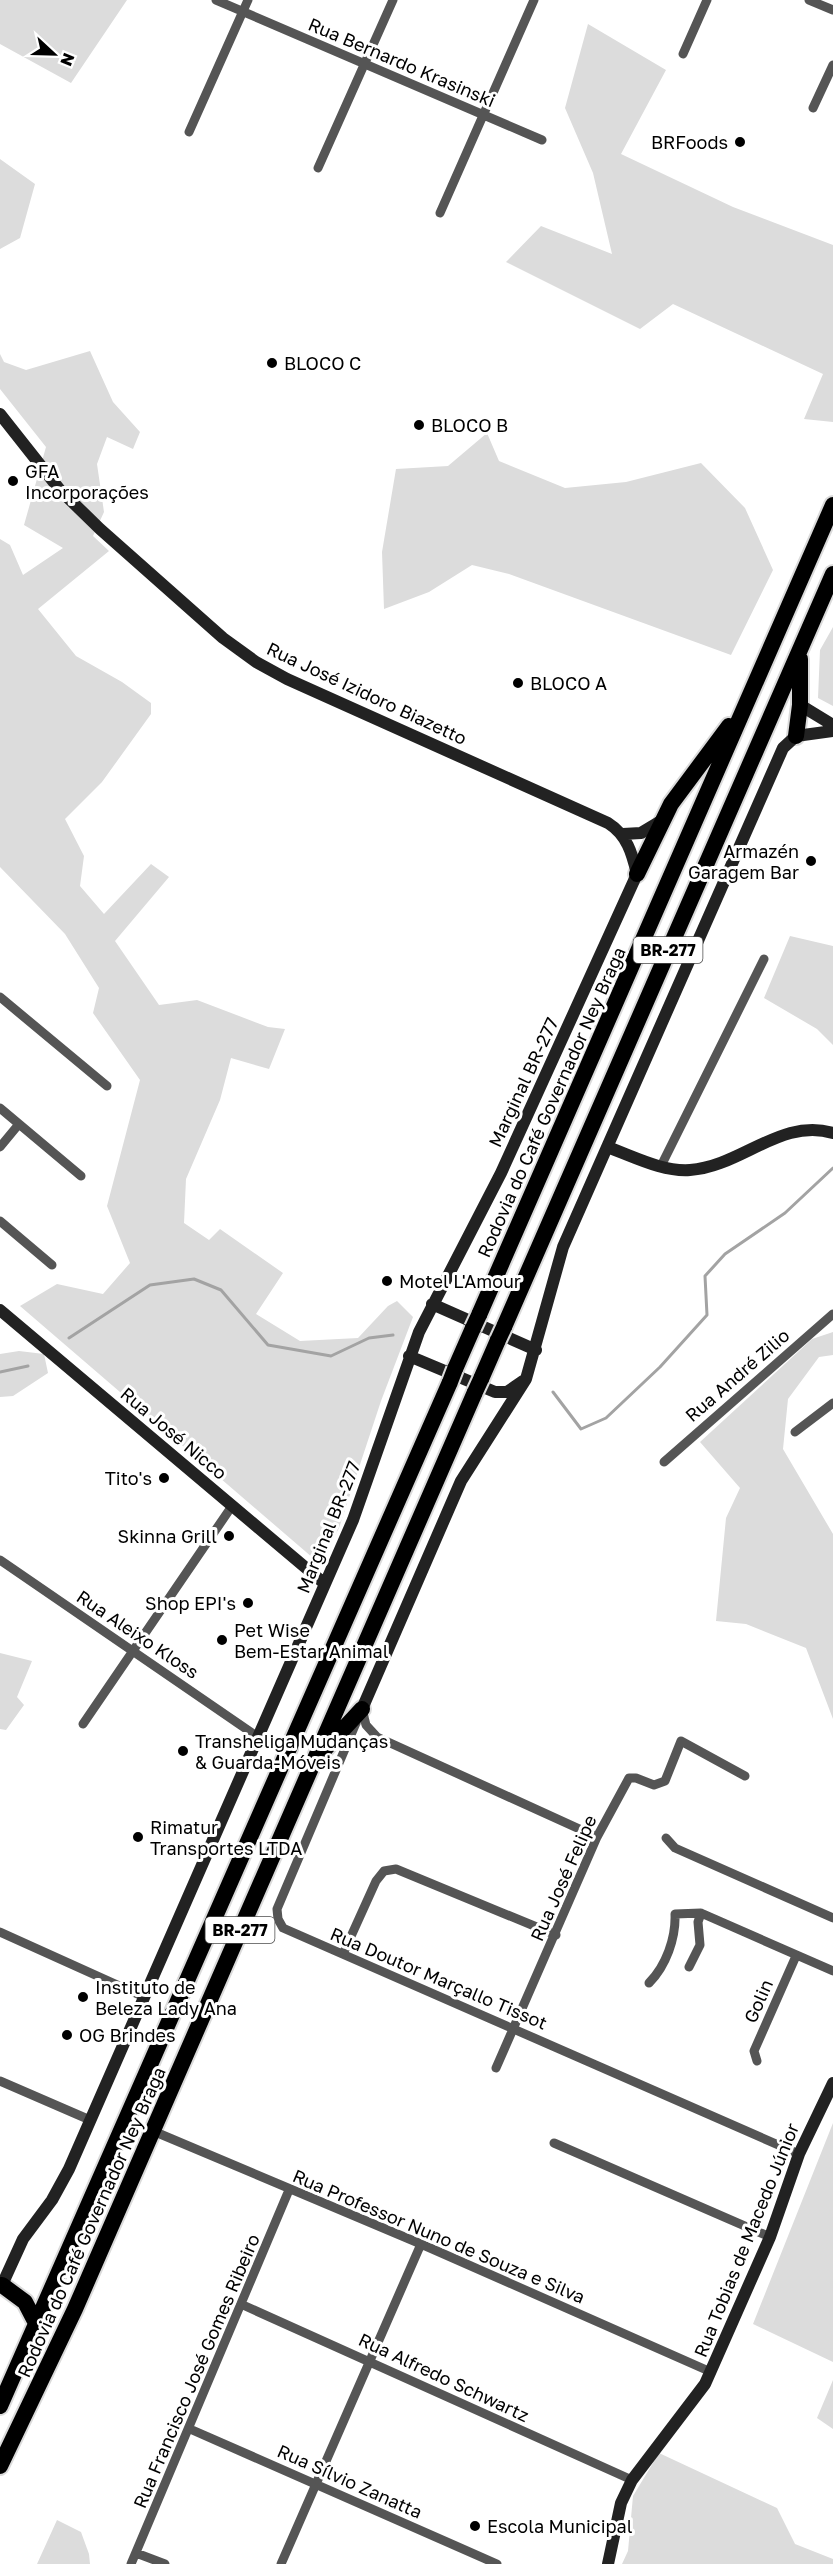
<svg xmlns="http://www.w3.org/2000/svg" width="833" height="2564" font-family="'Golos Text',sans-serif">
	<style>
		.green { fill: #dcdcdc }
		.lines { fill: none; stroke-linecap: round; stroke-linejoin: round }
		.stream { stroke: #a3a3a3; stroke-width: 3 }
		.highway-casing { stroke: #dbdbdb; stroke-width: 20 }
		.street { stroke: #555; stroke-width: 9 }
		.secondary { stroke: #222; stroke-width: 12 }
		.highway { stroke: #000; stroke-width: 16 }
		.highway-bridge-casing { stroke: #dbdbdb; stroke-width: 20; stroke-linecap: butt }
		.highway-bridge { stroke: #000; stroke-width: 16 }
		.poi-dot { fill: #000; stroke: #fff; stroke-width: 2 }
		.labels { text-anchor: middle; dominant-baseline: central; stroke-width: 6; stroke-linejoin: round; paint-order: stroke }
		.shield { fill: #fff; stroke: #4c4c4c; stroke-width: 1.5 }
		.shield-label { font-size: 16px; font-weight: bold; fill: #000 }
		.street-label { font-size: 18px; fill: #000; stroke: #fff }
		.poi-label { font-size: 18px; fill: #000; stroke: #fff; text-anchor: start }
	</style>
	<rect width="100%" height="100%" fill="#fff"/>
	<path class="green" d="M0 0H127L71 83 0 44Z
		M588 24 666 70 621 154 733 207 833 245V422L804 419 823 374 673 304 640 329 506 262 541 226 612 254 593 173 565 108Z
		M0 159 35 184 20 238 0 249Z
		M90 351 113 402 140 432 133 449 107 437 97 464 104 512 93 536 109 551 38 609 76 656 122 682 151 703V714L102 782 65 819 84 856 80 886 104 914 151 864 169 877 115 941 159 1005 197 1000 268 1027 285 1029 269 1069 231 1058 220 1100 186 1179 184 1223 209 1240 220 1229 283 1273 256 1314 300 1341 358 1338 388 1306 397 1301 413 1317 381 1401 339 1528 320 1564 20 1306 57 1284 103 1294 130 1263 107 1206 140 1080 93 1013 99 988 65 934 0 867V539L10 545 23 575 63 548 24 525 46 447 0 389V354L4 362 26 370Z
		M487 433 499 461 565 488 626 482 701 463 745 508 773 570 731 655 509 574 472 565 429 592 384 609 382 552 396 469 448 466Z
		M833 627V706L818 698 820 650Z
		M790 936 833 946V1045L817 1029 764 998Z
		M833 1332V1355L819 1357 788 1399 783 1449 833 1534V1719L806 1648 746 1624 716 1621 726 1518 740 1488 700 1442 812 1339Z
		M19 1351 44 1354 48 1373 13 1396 0 1397V1354Z
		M0 1653 32 1661 17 1697 24 1705 6 1730 0 1729Z
		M833 2123V2362L753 2324Z
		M833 2380V2429L817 2418Z
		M659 2453 777 2508 795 2544 833 2559V2564H622L628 2551 633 2496Z
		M57 2520 81 2532 89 2554 90 2564H37Z"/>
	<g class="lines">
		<path class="stream" d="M69 1338 150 1285 194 1279 221 1290 268 1345 331 1356 369 1338 393 1335
			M0 1372 28 1366
			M553 1392 581 1429 606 1418 660 1367 707 1315 705 1276 725 1254 785 1213 833 1168"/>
		<defs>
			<path id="highway" d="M796 736 800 705V659
				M637 874 671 804 729 726
				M479 1315 833 505
				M504 1327 833 574
				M455 1369 473 1328
				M481 1379 498 1340
				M323 1751 362 1709
				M2 2285 25 2302 37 2325
				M0 2406 450 1382
				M0 2466 75 2309 475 1392"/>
		</defs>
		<use href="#highway" class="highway-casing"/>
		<path class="street" d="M216 0 542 140
			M809 0 833 10
			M683 54 707 0
			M813 108 833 65
			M189 132 248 0
			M318 168 393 0
			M440 213 534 0
			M0 997 107 1086
			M0 1108 81 1176
			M0 1147 19 1124
			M661 1166 764 959
			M0 1221 52 1265
			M795 1432 833 1403
			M664 1462 833 1314
			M0 1560 258 1737
			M362 1709 366 1725 377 1737 597 1837
			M356 1723 277 1909 278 1919 283 1928 799 2154
			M83 1724 232 1506
			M666 1838 675 1848 833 1918
			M0 1932 144 1997
			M343 1954 376 1881 384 1871 396 1869 556 1935
			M689 1967 700 1945 698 1922 701 1913
			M649 1983C666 1966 676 1938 675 1914L701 1913 833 1971
			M757 2061 754 2051 796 1956
			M496 2068 597 1837 629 1778H636L654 1785 665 1781 681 1741 745 1776
			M0 2081 90 2120
			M153 2131 421 2244 711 2372
			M554 2143 770 2237
			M243 2305 632 2480
			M190 2429 497 2564
			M136 2553 165 2564
			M131 2564 289 2190
			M281 2564 421 2244"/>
		<path class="secondary" d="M0 414 60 490 100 529 223 638 256 662 287 679 608 823C627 835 632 853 637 874L501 1173 419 1332 353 1520 69 2169 52 2200 23 2239 2 2285
			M800 705 833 725
			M623 834 641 833 661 821
			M607 1147C633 1156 662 1172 690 1170 740 1167 782 1117 833 1133
			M432 1304 536 1350
			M0 1310 325 1584
			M409 1356 495 1392H507L523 1381
			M362 1709 461 1481 526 1379 563 1247 783 748 796 736 833 731
			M608 2564 621 2503 632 2480 705 2384 770 2237 799 2154 833 2083"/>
		<use href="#highway" class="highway"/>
		<defs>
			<path id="highway-bridge" d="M473 1328 479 1315
				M498 1340 504 1327
				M450 1382 455 1369
				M475 1392 481 1379"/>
		</defs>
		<use href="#highway-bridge" class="highway-bridge-casing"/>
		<use href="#highway-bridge" class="highway-bridge"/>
	</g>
	<g class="poi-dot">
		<circle cx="740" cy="142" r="6"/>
		<circle cx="272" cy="363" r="6"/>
		<circle cx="419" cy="425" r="6"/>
		<circle cx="13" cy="481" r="6"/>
		<circle cx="518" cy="683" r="6"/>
		<circle cx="811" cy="861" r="6"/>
		<circle cx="387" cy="1281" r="6"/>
		<circle cx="164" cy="1478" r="6"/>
		<circle cx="229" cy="1536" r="6"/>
		<circle cx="248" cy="1603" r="6"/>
		<circle cx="222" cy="1640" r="6"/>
		<circle cx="183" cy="1751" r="6"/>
		<circle cx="138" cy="1837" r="6"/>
		<circle cx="83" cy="1997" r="6"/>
		<circle cx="67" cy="2035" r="6"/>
		<circle cx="475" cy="2526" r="6"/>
	</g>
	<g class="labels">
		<g class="shield">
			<rect x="633.5" y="937" width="69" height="26" rx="4.5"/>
			<rect x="205.5" y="1917" width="69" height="26" rx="4.5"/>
		</g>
		<g class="shield-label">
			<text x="668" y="950">BR-277</text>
			<text x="240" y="1930">BR-277</text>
		</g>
		<g class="street-label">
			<text transform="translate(402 62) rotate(23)">Rua Bernardo Krasinski</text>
			<text transform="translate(367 693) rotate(25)">Rua José Izidoro Biazetto</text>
			<text transform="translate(523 1082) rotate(-65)">Marginal BR-277</text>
			<text transform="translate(551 1102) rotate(-66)">Rodovia do Café Governador Ney Braga</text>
			<text transform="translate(737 1375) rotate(-41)">Rua André Zilio</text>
			<text transform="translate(174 1433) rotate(40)">Rua José Nicco</text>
			<text transform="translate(328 1527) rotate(-68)">Marginal BR-277</text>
			<text transform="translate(138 1634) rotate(34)">Rua Aleixo Kloss</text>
			<text transform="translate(563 1878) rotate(-66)">Rua José Felipe</text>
			<text transform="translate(439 1978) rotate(23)">Rua Doutor Marçallo Tissot</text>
			<text transform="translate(758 2001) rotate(-66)">Golin</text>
			<text transform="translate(91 2222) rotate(-66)">Rodovia do Café Governador Ney Braga</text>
			<text transform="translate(439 2236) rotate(23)">Rua Professor Nuno de Souza e Silva</text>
			<text transform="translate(746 2240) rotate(-68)">Rua Tobias de Macedo Júnior</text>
			<text transform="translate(196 2371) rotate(-67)">Rua Francisco José Gomes Ribeiro</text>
			<text transform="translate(444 2377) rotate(25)">Rua Alfredo Schwartz</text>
			<text transform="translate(350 2481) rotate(24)">Rua Sílvio Zanatta</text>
		</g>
		<g class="poi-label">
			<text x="728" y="142" text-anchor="end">BRFoods</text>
			<text x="284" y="363">BLOCO C</text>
			<text x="431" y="425">BLOCO B</text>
			<text x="25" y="471">GFA<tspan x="25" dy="21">Incorporações</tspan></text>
			<text x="530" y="683">BLOCO A</text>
			<text x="799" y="851" text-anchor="end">Armazén<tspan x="799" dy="21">Garagem Bar</tspan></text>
			<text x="399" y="1281">Motel L'Amour</text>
			<text x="152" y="1478" text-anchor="end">Tito's</text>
			<text x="217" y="1536" text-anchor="end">Skinna Grill</text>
			<text x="236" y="1603" text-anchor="end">Shop EPI's</text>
			<text x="234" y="1630">Pet Wise<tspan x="234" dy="21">Bem-Estar Animal</tspan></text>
			<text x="195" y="1741">Transheliga Mudanças<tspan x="195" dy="21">&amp; Guarda-Móveis</tspan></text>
			<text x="150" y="1827">Rimatur<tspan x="150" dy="21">Transportes LTDA</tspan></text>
			<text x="95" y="1987">Instituto de<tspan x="95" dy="21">Beleza Lady Ana</tspan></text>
			<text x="79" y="2035">OG Brindes</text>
			<text x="487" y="2526">Escola Municipal</text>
		</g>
	</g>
	<g transform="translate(54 54) rotate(112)" stroke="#ffffff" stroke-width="4.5" paint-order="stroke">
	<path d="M0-4.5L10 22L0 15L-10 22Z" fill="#000000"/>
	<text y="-9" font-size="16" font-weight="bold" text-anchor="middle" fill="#000000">N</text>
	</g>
</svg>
